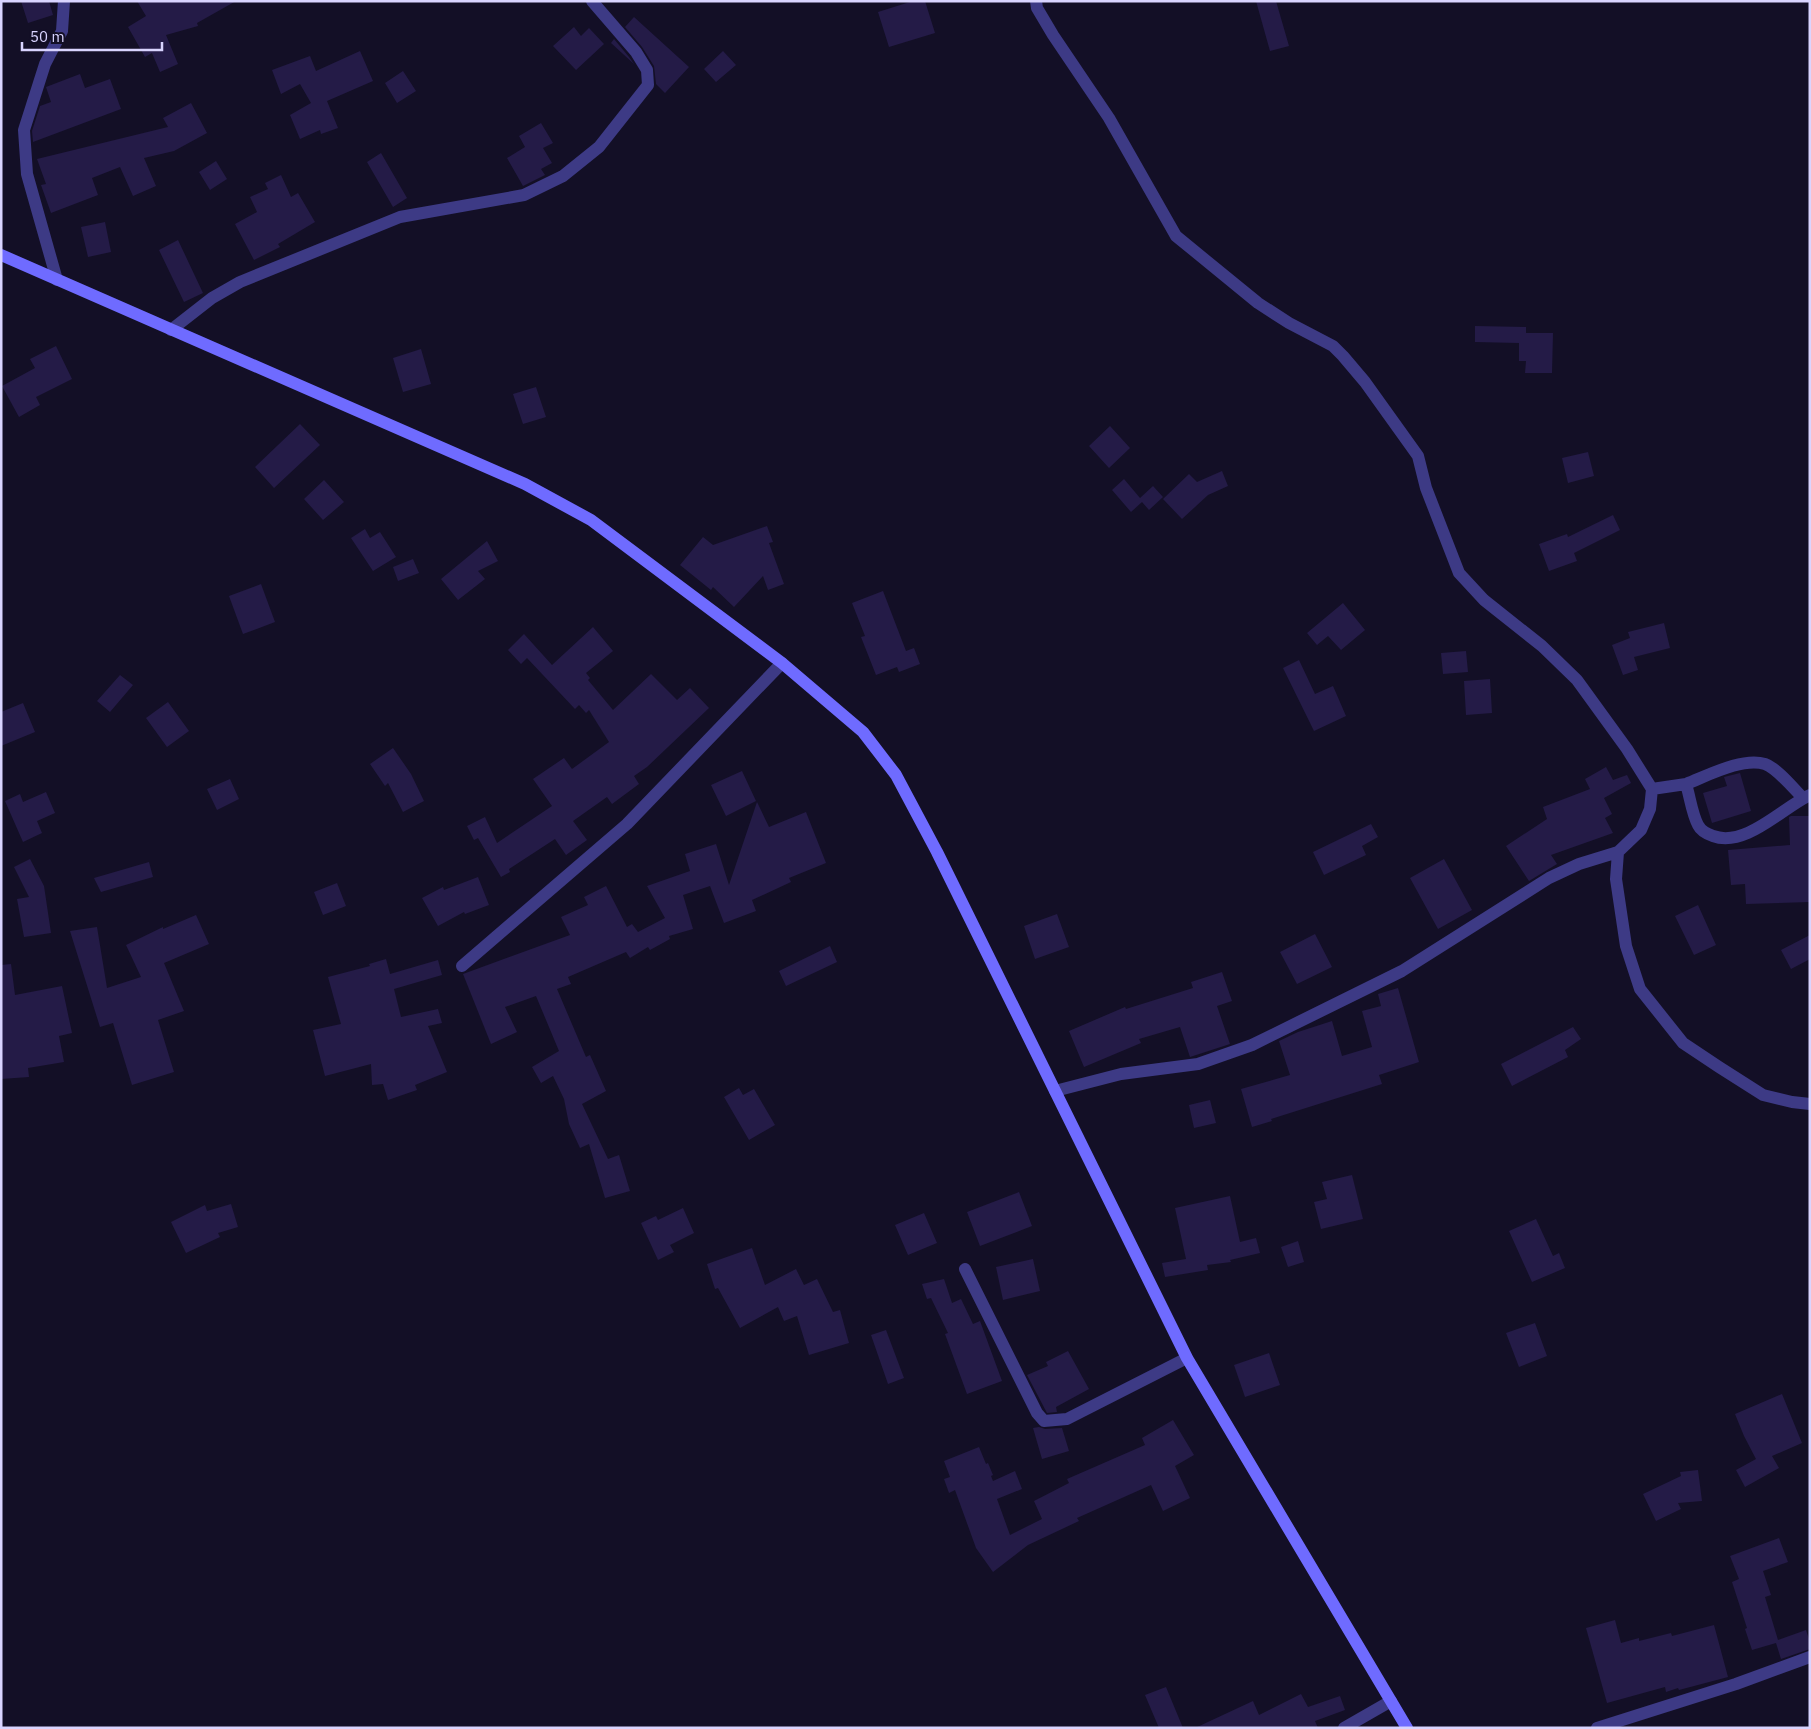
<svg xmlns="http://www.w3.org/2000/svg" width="1811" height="1729" font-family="'IBM Plex Sans',sans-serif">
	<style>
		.building { fill: #241b47 }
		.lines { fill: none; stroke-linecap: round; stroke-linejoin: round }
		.minor { stroke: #3d3a85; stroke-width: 12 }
		.secondary { stroke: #6f6bff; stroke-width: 12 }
	</style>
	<rect width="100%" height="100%" fill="#130f26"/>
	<path class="building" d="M21 1H49L53 15 28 23Z
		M137 1H236L197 23 198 26 166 35 178 64 160 72 152 53 145 57 128 27 146 16Z
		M913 1H925L935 33 889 47 878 12Z
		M1256 1H1276L1289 46 1270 51Z
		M634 17 689 67 665 93 656 84 654 66 642 47 625 27Z
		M574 27 581 36 589 28 604 44 576 70 553 46Z
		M614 39 629 57 634 64 611 43Z
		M360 51 373 81 327 101 338 128 321 134 320 130 300 139 290 115 311 103 300 84 281 94 272 70 310 56 316 71Z
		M723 51 736 65 716 82 704 69Z
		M403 71 416 91 397 103 385 83Z
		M80 74 85 88 110 79 121 109 33 142 32 131 40 106 51 102 46 87Z
		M191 103 207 133 174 151 144 158 156 186 133 196 120 167 92 178 98 195 51 213 41 185 46 184 37 159 168 127 163 118Z
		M541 123 553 143 543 148 552 163 541 169 545 175 523 186 507 158 525 147 519 136Z
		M381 153 407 198 393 207 367 162Z
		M216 161 227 179 210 190 199 172Z
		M281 175 291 197 298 193 315 222 278 244 280 247 254 260 235 224 257 212 250 197 268 189 265 183Z
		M105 222 111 252 88 257 81 227Z
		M178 240 203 293 184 302 159 250Z
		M1475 326 1526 327V333H1553L1552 373H1525L1526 361H1519V343L1475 342Z
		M56 346 72 379 36 397 40 405 19 417 2 386 35 368 30 359Z
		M421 349 431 384 403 392 393 358Z
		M536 387 546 417 523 424 513 394Z
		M300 424 320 445 274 488 255 467Z
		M1110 426 1130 448 1109 468 1089 446Z
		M1588 452 1594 476 1568 483 1562 458Z
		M1222 471 1228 486 1208 495 1182 519 1163 499 1189 474 1197 482Z
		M1124 479 1140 498 1153 486 1163 497 1149 510 1142 502 1131 512 1112 490Z
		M324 480 344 502 323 520 304 499Z
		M1613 515 1620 530 1574 553 1577 561 1549 571 1539 544 1567 534 1568 537Z
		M767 526 773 542 769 543 784 584 768 590 763 576 734 607 713 587 711 590 680 565 703 537 713 545Z
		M365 529 370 538 380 532 396 557 373 571 351 538Z
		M487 541 498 561 478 571 485 579 458 600 441 579Z
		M413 559 419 573 398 581 393 567Z
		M261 584 275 622 243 634 229 596Z
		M883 591 906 651 914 648 920 664 899 672 897 667 876 675 861 637 865 636 852 603Z
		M1343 603 1365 630 1341 650 1328 636 1317 645 1307 633Z
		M1664 623 1670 648 1634 657 1638 670 1623 675 1612 645 1630 638 1628 632Z
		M593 627 613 651 586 673 590 678 588 680 613 710 651 674 677 700 690 688 709 708 647 767 634 776 639 784 612 804 607 797 573 821 587 840 566 855 555 839 509 869 510 872 501 877 478 838 474 840 467 826 485 817 497 843 552 806 533 779 564 758 572 769 609 742 589 710 586 713 579 705 575 709 527 658 521 664 508 650 524 634 552 665Z
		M1466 651 1468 672 1443 674 1441 653Z
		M1299 660 1315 694 1333 686 1346 716 1314 731 1283 668Z
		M120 675 133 685 110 712 97 701Z
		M1490 679 1492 713 1466 715 1464 681Z
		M168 702 189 731 167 747 146 718Z
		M23 703 35 732 1 746V712Z
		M393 748 411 774 424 801 403 812 388 783 385 786 370 764Z
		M1606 767 1613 780 1627 775 1631 783 1604 798 1612 814 1605 818 1613 833 1551 855 1557 864 1529 881 1506 846 1547 819 1543 807 1590 789 1585 779Z
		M742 771 756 801 726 816 711 785Z
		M1740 773 1751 811 1712 823 1703 793 1727 786 1724 777Z
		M230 779 239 799 217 810 207 789Z
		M46 792 55 813 37 821 42 833 23 842 5 801 20 794 23 802Z
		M757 802 769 827 806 812 826 863 789 878 791 882 752 900 756 911 724 923 710 886 683 895 693 929 669 936 670 939 650 950 648 947 630 958 626 952 568 977 571 984 557 989 586 1057 590 1055 606 1091 582 1104 608 1159 619 1155 630 1191 605 1198 589 1144 580 1148 569 1124 564 1099 553 1076 541 1083 532 1067 559 1051 536 996 505 1007 517 1032 491 1044 463 974 570 935 561 917 588 905 584 897 606 886 627 927 632 924 638 932 665 918 647 886 690 871 685 854 716 844 729 885Z
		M1791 816H1810V902L1746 904 1745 884 1731 885 1728 850 1790 845 1789 817Z
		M1371 824 1378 837 1362 846 1366 855 1324 875 1313 852Z
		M30 859 44 886 51 933 24 937 17 899 29 897 14 867Z
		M1444 859 1472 910 1438 929 1410 878Z
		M149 862 153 877 101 892 94 878Z
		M478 877 489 905 465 914 464 912 438 926 422 898 443 887 444 890Z
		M337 883 346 906 323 915 314 892Z
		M1698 905 1716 945 1694 955 1675 916Z
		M1057 914 1069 947 1035 959 1024 926Z
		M196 915 209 944 164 963 184 1011 158 1020 174 1072 132 1085 113 1023 100 1027 70 931 97 927 107 988 141 977 126 945 163 927V929Z
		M1315 934 1332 967 1297 984 1280 952Z
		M1810 935V959L1791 969 1781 950Z
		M830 946 837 962 786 986 779 971Z
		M386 959 390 974 438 960 442 975 394 989 401 1017 438 1009 442 1023 428 1026 447 1072 415 1085 417 1090 388 1100 383 1084 372 1085 371 1064 325 1076 313 1030 341 1024 328 977 370 966 369 964Z
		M11 964 15 995 62 986 72 1033 59 1036 64 1062 28 1068 29 1077 1 1079V965Z
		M1222 972 1232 1001 1217 1006 1230 1044 1190 1057 1180 1027 1139 1039 1141 1043 1084 1067 1069 1031 1125 1007 1126 1009 1193 988 1191 982Z
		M1398 988 1419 1062 1379 1075 1382 1084 1271 1119 1272 1121 1252 1127 1241 1089 1290 1075 1279 1041 1298 1032 1332 1021 1342 1056 1372 1047 1362 1011 1381 1006 1378 994Z
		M1573 1027 1581 1039 1565 1050 1568 1057 1512 1086 1501 1064Z
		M739 1088 743 1095 754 1089 775 1125 749 1140 724 1097Z
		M1210 1100 1216 1123 1194 1128 1189 1105Z
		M1352 1175 1363 1219 1321 1229 1314 1202 1327 1199 1322 1182Z
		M1019 1192 1032 1226 980 1246 967 1212Z
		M1230 1196 1240 1242 1256 1238 1260 1253 1230 1260 1231 1262 1207 1265 1208 1270 1165 1277 1162 1263 1186 1259 1175 1208Z
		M231 1204 238 1227 218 1233 220 1237 186 1253 171 1222 205 1205 207 1211Z
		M683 1208 694 1233 670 1245 674 1252 658 1260 641 1223 656 1216 658 1220Z
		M924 1213 937 1243 908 1255 895 1225Z
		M1536 1219 1553 1256 1559 1253 1565 1268 1532 1282 1509 1231Z
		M1298 1241 1304 1262 1288 1267 1281 1247Z
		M752 1248 765 1285 796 1269 804 1285 817 1279 833 1312 840 1310 849 1343 809 1355 797 1316 784 1321 778 1307 740 1328 718 1288 715 1289 707 1264Z
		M1033 1259 1040 1291 1003 1300 996 1267Z
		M944 1279 952 1303 961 1299 973 1324 980 1321 1002 1381 967 1394 945 1334 948 1333 931 1298 927 1299 922 1284Z
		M1535 1323 1547 1356 1519 1367 1506 1333Z
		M886 1330 904 1378 888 1384 871 1335Z
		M1068 1351 1089 1389 1056 1407 1057 1412 1047 1413 1027 1375 1048 1366 1046 1362Z
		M1269 1353 1280 1385 1245 1397 1234 1365Z
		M1782 1394 1802 1443 1772 1456 1779 1468 1745 1487 1736 1470 1756 1459 1744 1436 1735 1414Z
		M1173 1420 1194 1455 1175 1466 1190 1498 1163 1511 1151 1485 1077 1518 1079 1521 1028 1545 993 1572 976 1548 955 1490 949 1493 944 1479 950 1477 944 1461 979 1447 986 1464 988 1463 993 1475 991 1476 993 1481 1015 1471 1022 1489 997 1499 1010 1535 1042 1519 1034 1501 1069 1483 1067 1479 1145 1445 1142 1438Z
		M1039 1427 1045 1429 1062 1428 1069 1451 1042 1459 1033 1428Z
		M1698 1470 1702 1501 1678 1503 1681 1509 1656 1521 1643 1494 1681 1476 1680 1472Z
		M1779 1538 1788 1562 1763 1571 1771 1595 1765 1597 1778 1640 1806 1630 1810 1642V1649L1781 1659 1776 1643 1752 1650 1745 1629 1747 1628 1732 1582 1739 1579 1730 1556Z
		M1615 1620 1621 1643 1639 1638V1641L1671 1633 1672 1636 1714 1625 1728 1677 1679 1690 1678 1688 1666 1692 1665 1687 1607 1703 1586 1628Z
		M1166 1687 1183 1728H1159L1145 1695Z
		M1301 1694 1308 1707 1340 1696 1345 1710 1315 1721 1318 1728H1195L1253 1701 1259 1715Z"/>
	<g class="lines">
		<path class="minor" d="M1036 1 1037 8 1053 35 1109 118 1176 236 1258 303 1289 323 1333 346 1343 356 1365 382 1418 456 1426 488 1459 573 1484 600 1542 646 1577 680 1627 749 1652 789 1650 809 1641 830 1618 852 1616 879 1626 946 1640 989 1683 1043 1719 1067 1763 1095 1792 1102 1810 1104
			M57 280 27 174 24 130 45 64 62 31 64 1
			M171 330 212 298 240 282 400 217 524 195 563 176 599 147 648 85 647 70 636 52 592 1
			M1686 784C1707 776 1742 757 1765 764 1777 768 1794 789 1803 798
			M1652 789 1686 784C1690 797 1692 814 1698 825 1701 831 1707 834 1713 836 1746 848 1783 807 1810 795
			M462 966 627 824 782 663
			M1055 1091 1121 1074 1198 1064 1252 1045 1402 971 1549 878 1579 864 1618 852
			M965 1269 1037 1413 1044 1421 1067 1419 1187 1358
			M1344 1728 1391 1701
			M1597 1728 1736 1684 1810 1657"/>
		<path class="secondary" d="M1 255 525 484 591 520 782 663 863 732 896 775 937 852 1187 1358 1407 1728"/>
	</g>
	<rect width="1811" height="1729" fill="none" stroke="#d9d4ff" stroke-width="5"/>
	<path d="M22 42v8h140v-8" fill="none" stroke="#d9d4ff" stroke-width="2.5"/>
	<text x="30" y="42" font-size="15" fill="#d9d4ff" stroke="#130f26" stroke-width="4" paint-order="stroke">50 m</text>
</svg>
